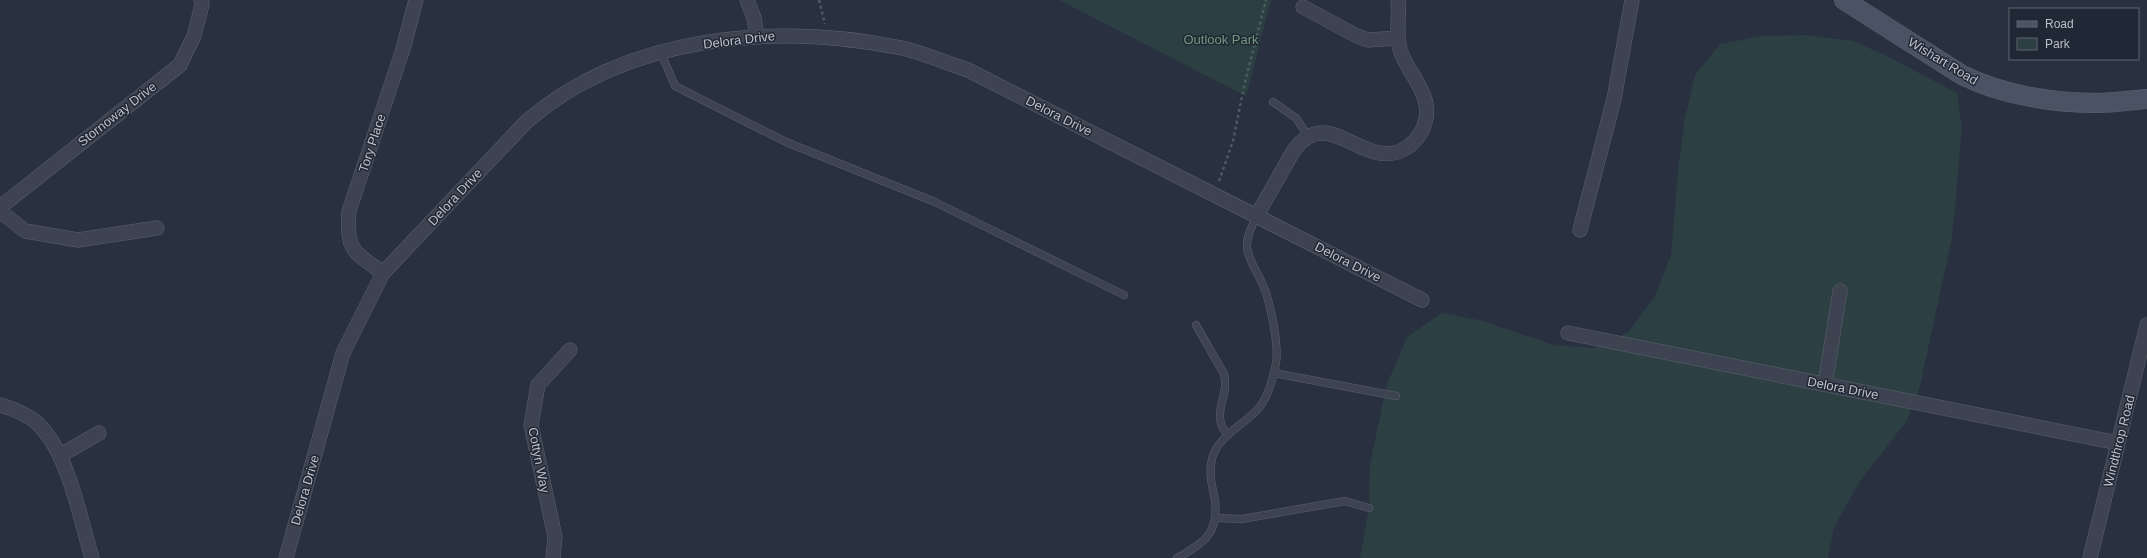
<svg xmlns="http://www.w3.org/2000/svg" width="2147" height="558" font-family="Arial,sans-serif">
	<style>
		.green { fill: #2c3f42 }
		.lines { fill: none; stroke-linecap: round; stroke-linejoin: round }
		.lane-casing { stroke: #5b616d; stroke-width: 8 }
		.street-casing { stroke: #5b616d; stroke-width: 15 }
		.secondary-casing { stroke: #5b616d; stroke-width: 20 }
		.path { stroke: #4b5c60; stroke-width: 2.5; stroke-dasharray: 3 3; stroke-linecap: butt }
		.lane { stroke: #3d4350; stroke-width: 7 }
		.street { stroke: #3d4350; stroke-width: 14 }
		.secondary { stroke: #4b5263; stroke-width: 19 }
		.labels { text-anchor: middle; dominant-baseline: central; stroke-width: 3; stroke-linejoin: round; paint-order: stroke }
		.park-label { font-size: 13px; fill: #73997e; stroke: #212835 }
		.street-label { font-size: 13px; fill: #babfca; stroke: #212835 }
	</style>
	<rect width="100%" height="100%" fill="#293140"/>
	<path class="green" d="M1059 0H1271L1246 96Z
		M1806 35 1853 41 1889 57 1957 93 1962 129 1952 238 1919 390 1906 422 1860 481 1834 527 1828 558H1360L1369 508 1370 464 1387 384 1407 337 1442 313 1479 320 1554 345 1594 348 1628 332 1654 298 1671 255 1679 162 1685 118 1695 75 1720 44 1763 36Z"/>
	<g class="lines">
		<defs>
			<path id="lane" d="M661 53 675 86 786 142 935 202 1124 295
				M1273 102 1296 118 1308 136
				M1196 325 1224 374C1230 398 1209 414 1228 435
				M1274 373 1396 396
				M1216 518 1242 519 1345 501 1369 508
				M1177 558C1206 542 1221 531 1214 495 1211 482 1209 471 1212 459 1217 437 1243 425 1257 410 1268 398 1273 379 1276 363 1279 345 1270 299 1262 283 1257 271 1248 260 1247 247 1246 236 1253 225 1257 215"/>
			<path id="street" d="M747 0 754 18 757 36
				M1303 7 1357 36 1368 40 1398 38
				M0 207 180 65 194 36 202 5 201 0
				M0 211 25 231 78 240 157 228
				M1257 215 1294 150C1331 101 1366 177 1409 146 1418 139 1424 129 1426 118 1431 97 1411 75 1403 57 1394 39 1400 19 1398 0
				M1580 230 1614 99 1632 0
				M383 273C353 251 346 251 349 211L403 49 416 0
				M1568 333 2118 443
				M1825 384 1840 291
				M0 405C13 409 31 416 40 426 69 456 80 518 92 558
				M61 455 99 433
				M286 558 343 353 383 273 526 122C626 35 777 22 902 48 924 53 946 63 968 70L1422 300
				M553 558 555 537 531 425 538 385 570 350
				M2090 558 2147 325"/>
			<path id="secondary" d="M1844 0 1962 75C2002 95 2053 103 2098 103 2114 103 2131 100 2147 99"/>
		</defs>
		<use href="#lane" class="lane-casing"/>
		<use href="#street" class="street-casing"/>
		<use href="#secondary" class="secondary-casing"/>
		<path class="path" d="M819 0 825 24
			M1219 181 1233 141 1245 82 1266 0"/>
		<use href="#lane" class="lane"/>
		<use href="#street" class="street"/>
		<use href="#secondary" class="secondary"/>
	</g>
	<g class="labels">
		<g class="park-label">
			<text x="1221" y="39">Outlook Park</text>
		</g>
		<g class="street-label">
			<text transform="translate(739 40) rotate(-7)">Delora Drive</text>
			<text transform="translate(1943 61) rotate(31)">Wishart Road</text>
			<text transform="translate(117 114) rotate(-38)">Stornoway Drive</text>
			<text transform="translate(1059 116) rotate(27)">Delora Drive</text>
			<text transform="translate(372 143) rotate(-72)">Tory Place</text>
			<text transform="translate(455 197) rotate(-47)">Delora Drive</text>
			<text transform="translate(1348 262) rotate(27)">Delora Drive</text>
			<text transform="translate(1843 388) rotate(11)">Delora Drive</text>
			<text transform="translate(2119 441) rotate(-76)">Windthrop Road</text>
			<text transform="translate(539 460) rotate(79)">Cottyn Way</text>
			<text transform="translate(305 490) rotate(-74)">Delora Drive</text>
		</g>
	</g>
	<rect x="2009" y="8" width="130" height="52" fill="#212835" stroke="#5e6471"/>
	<rect x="2017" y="21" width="20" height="6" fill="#4b5263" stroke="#5e6471"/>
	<text x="2045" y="28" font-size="12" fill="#babfca">Road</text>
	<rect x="2017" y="38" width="20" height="12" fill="#2c3f42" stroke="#5e6471"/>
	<text x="2045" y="48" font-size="12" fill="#babfca">Park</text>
</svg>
